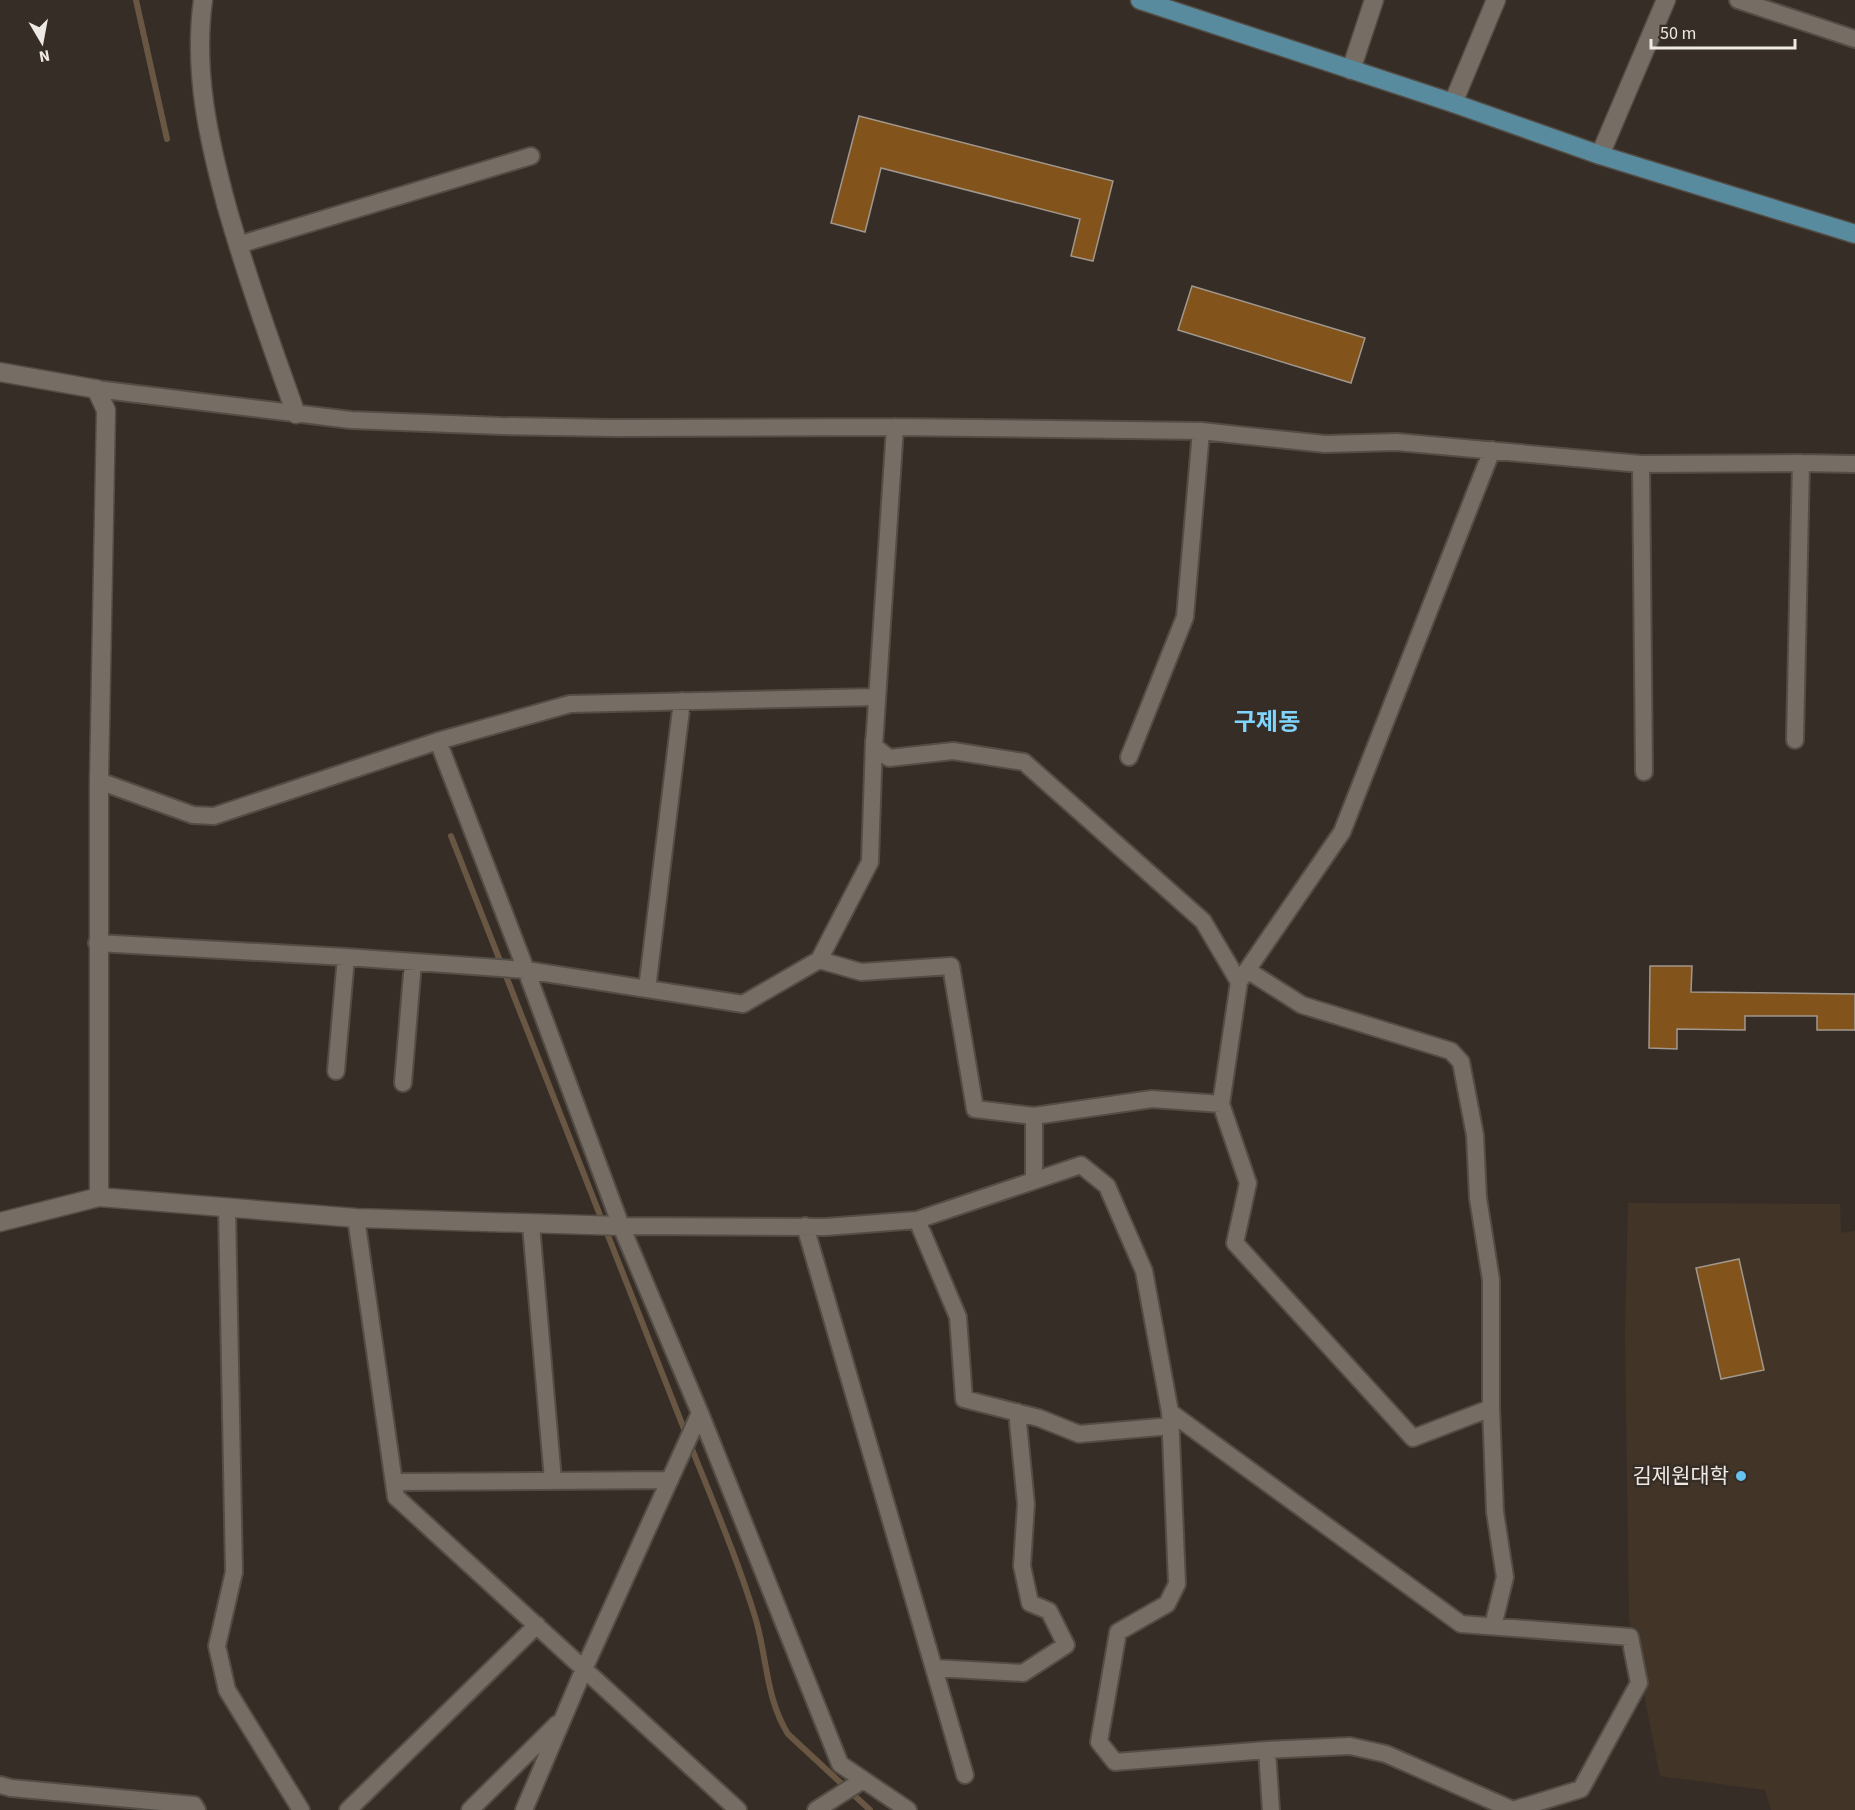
<svg xmlns="http://www.w3.org/2000/svg" width="1855" height="1810" font-family="'Source Sans 3','Noto Sans KR',sans-serif">
	<style>
		.built { fill: #423528 }
		.lines { fill: none; stroke-linecap: round; stroke-linejoin: round }
		.stream { stroke: #695744; stroke-width: 6 }
		.building { fill: #82531a; stroke: #a1978d; stroke-width: 1.5 }
		.minor-casing { stroke: #534d46; stroke-width: 20 }
		.tertiary-casing { stroke: #534d46; stroke-width: 21 }
		.secondary-casing { stroke: #534d46; stroke-width: 21 }
		.primary-casing { stroke: #534d46; stroke-width: 21 }
		.minor { stroke: #766d64; stroke-width: 16 }
		.tertiary { stroke: #766d64; stroke-width: 18 }
		.secondary { stroke: #766d64; stroke-width: 18 }
		.primary { stroke: #598b9f; stroke-width: 18 }
		.poi-dot { fill: #67c4f0; stroke: #362e26; stroke-width: 2 }
		.labels { text-anchor: middle; dominant-baseline: central; stroke-width: 5; stroke-linejoin: round; paint-order: stroke }
		.poi-label { font-size: 21px; fill: #eee9e4; stroke: #362e26; text-anchor: end }
		.quarter-label { font-size: 24px; font-weight: bold; fill: #80d4fd; stroke: #362e26 }
	</style>
	<rect width="100%" height="100%" fill="#362e26"/>
	<path class="built" d="M1628 1203 1840 1204 1841 1233 1855 1231V1810H1771L1765 1790 1660 1776 1629 1618 1625 1335Z"/>
	<g class="lines">
		<path class="stream" d="M136 0 167 139
			M451 836 686 1434
			M690 1444C713 1502 738 1560 756 1620 767 1658 766 1699 788 1734L870 1810"/>
	</g>
	<path class="building" d="M859 116 1113 181 1093 261 1071 256 1080 219 881 168 865 232 831 223Z
		M1192 286 1365 338 1351 383 1178 330Z
		M1650 966H1692L1691 992 1855 994V1030H1817V1016H1745V1030L1677 1029V1049L1649 1048Z
		M1739 1259 1764 1370 1721 1379 1696 1268Z"/>
	<g class="lines">
		<defs>
			<path id="minor" d="M1738 0 1855 39
				M238 245 531 156
				M96 389 351 420 501 426 614 428 895 427 1201 431 1325 444 1397 442 1641 464 1801 463 1855 464
				M895 427 874 746 889 758 953 751 1024 762 1203 921 1239 982 1221 1104 1248 1183 1235 1243 1413 1438 1491 1408
				M1641 464 1644 772
				M1795 740 1801 463
				M438 741 526 970 621 1226 700 1413 840 1764 908 1810
				M1129 757 1185 617 1201 431
				M99 781 193 815 214 816 438 741 570 704 877 697
				M97 943 346 957 526 970 743 1004 819 960 861 972 951 966 975 1109 1034 1116V1180
				M819 960 870 862 874 740
				M1247 970 1302 1005 1451 1051 1461 1062 1475 1135 1478 1198 1491 1280V1408L1495 1512 1505 1577 1493 1626
				M1241 979 1342 832 1492 450
				M647 989 682 701
				M336 1071 346 957
				M403 1083 413 962
				M1034 1116 1152 1099 1221 1104
				M227 1208 234 1572 217 1646 227 1690 301 1810
				M356 1218 396 1497 738 1810
				M917 1220 958 1317 964 1399 1039 1418 1079 1434 1171 1426
				M531 1225 553 1480
				M621 1226 826 1227 917 1220 1081 1165 1107 1186 1144 1271 1170 1412 1461 1624 1630 1637 1639 1683 1581 1789 1513 1810 1386 1754 1350 1746 1267 1750
				M805 1226 965 1775
				M1170 1412 1177 1584 1167 1604 1118 1632 1099 1742 1115 1762 1267 1750 1271 1810
				M394 1482 670 1480
				M934 1668 1023 1673 1066 1645 1049 1611 1030 1603 1022 1566 1026 1504 1017 1412
				M0 1785 11 1788 194 1805 197 1810
				M348 1810 537 1625
				M470 1810 557 1724
				M524 1810 584 1669 700 1413
				M816 1810 863 1780"/>
			<path id="tertiary" d="M203 0C193 72 209 142 228 211 248 280 272 347 296 414
				M1351 70 1374 0
				M1453 103 1496 0
				M1600 155 1666 0
				M96 389 106 410 99 781V1197
				M0 1222 99 1197 356 1218 621 1226"/>
			<path id="secondary" d="M0 372 96 389"/>
			<path id="primary" d="M1140 0 1453 103 1600 155 1855 234"/>
		</defs>
		<use href="#minor" class="minor-casing"/>
		<use href="#tertiary" class="tertiary-casing"/>
		<use href="#secondary" class="secondary-casing"/>
		<use href="#primary" class="primary-casing"/>
		<use href="#minor" class="minor"/>
		<use href="#tertiary" class="tertiary"/>
		<use href="#secondary" class="secondary"/>
		<use href="#primary" class="primary"/>
	</g>
	<circle class="poi-dot" cx="1741" cy="1476" r="6"/>
	<g class="labels">
		<g class="poi-label">
			<text x="1729" y="1476">김제원대학</text>
		</g>
		<g class="quarter-label">
			<text x="1267" y="722">구제동</text>
		</g>
	</g>
	<g transform="translate(42 42) rotate(170)" stroke="#362e26" stroke-width="4.5" paint-order="stroke">
	<path d="M0-4.5L10 22L0 15L-10 22Z" fill="#eee9e4"/>
	<text y="-9" font-size="16" font-weight="bold" text-anchor="middle" fill="#eee9e4">N</text>
	</g>
	<path d="M1651 39v9h144v-9" fill="none" stroke="#eee9e4" stroke-width="3"/>
	<text x="1660" y="39" font-size="18" fill="#eee9e4" stroke="#362e26" stroke-width="4.5" paint-order="stroke">50 m</text>
</svg>
